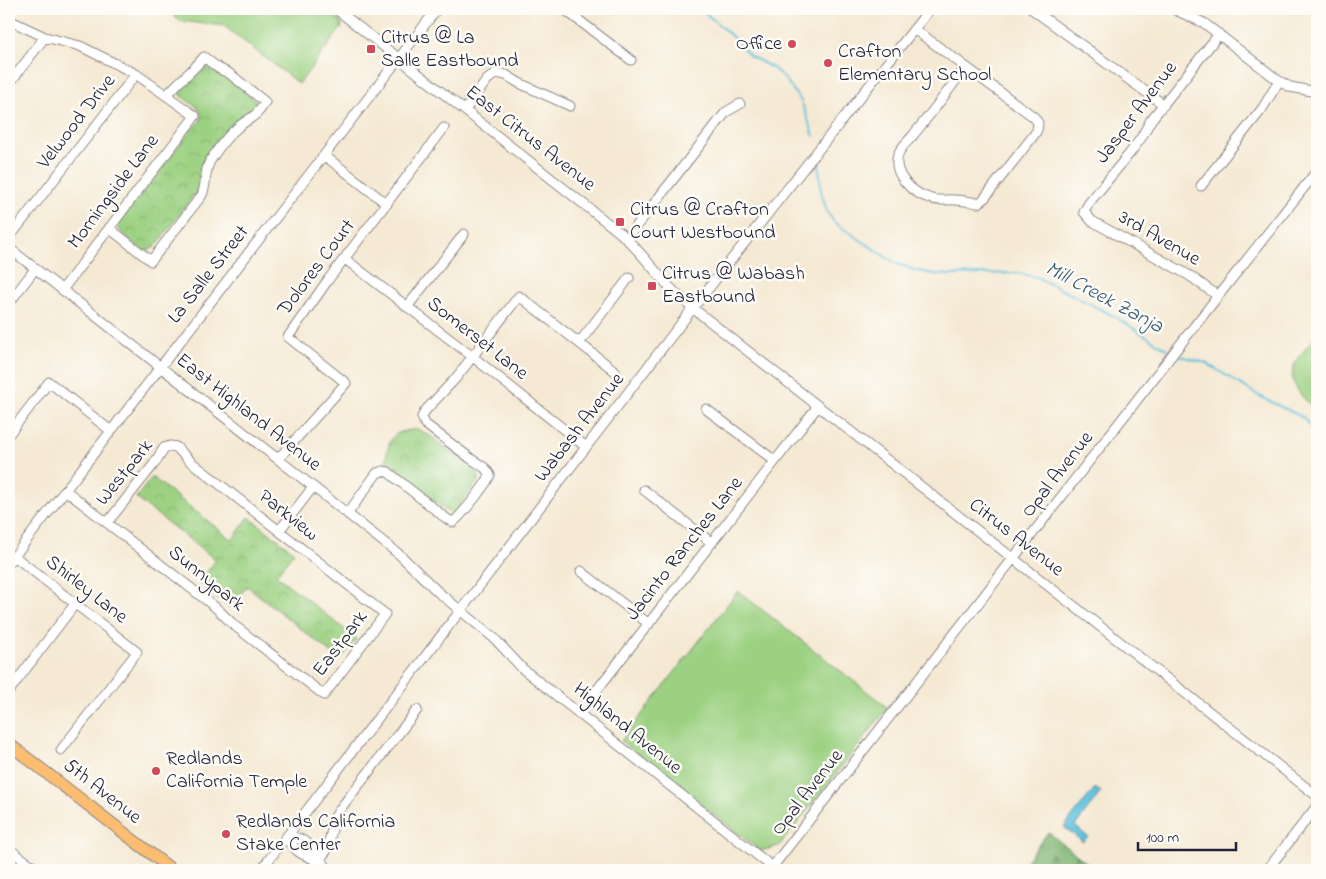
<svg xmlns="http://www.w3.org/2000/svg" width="1326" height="879" font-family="'Indie Flower',sans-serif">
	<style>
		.green { fill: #9cd182; stroke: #5f7a5e }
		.forest { fill: url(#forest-firs); stroke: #506a56 }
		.park { fill: url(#park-crowns); stroke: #5f7a5e }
		.water { fill: #5fc1dd; stroke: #40728c }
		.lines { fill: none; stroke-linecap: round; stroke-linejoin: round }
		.stream { stroke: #5fc1dd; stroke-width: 2 }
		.minor-casing { stroke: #8c8687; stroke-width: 11 }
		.major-casing { stroke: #8c8687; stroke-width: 13 }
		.minor { stroke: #fff; stroke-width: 9 }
		.major { stroke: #fcbd6f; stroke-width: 11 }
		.poi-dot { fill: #d1495b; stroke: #fdfcf7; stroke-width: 2 }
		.labels { text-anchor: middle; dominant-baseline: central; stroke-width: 5; stroke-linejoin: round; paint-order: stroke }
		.poi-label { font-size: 20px; fill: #22223b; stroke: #fdfcf7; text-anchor: start }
		.street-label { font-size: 20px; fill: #22223b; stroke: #fdfcf7 }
		.water-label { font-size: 21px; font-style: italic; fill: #375a74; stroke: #fdfcf7 }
	</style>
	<defs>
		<pattern id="forest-firs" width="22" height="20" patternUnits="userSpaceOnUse" patternTransform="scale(1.25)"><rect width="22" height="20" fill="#7db370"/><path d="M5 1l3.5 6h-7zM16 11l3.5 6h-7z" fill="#66915d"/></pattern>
		<pattern id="park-crowns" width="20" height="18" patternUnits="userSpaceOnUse" patternTransform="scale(1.25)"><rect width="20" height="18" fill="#9cd182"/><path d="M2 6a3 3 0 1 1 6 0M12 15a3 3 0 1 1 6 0" fill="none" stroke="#86b371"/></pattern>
	</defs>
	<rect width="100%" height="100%" fill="#fdfcf7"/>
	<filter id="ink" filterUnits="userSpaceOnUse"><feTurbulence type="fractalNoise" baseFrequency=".02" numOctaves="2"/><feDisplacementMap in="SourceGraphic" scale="10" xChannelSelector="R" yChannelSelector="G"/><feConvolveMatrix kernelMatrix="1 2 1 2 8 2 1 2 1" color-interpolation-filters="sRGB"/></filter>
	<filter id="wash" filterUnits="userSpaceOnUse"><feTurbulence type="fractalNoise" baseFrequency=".0096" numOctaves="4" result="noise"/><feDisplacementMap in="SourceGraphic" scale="20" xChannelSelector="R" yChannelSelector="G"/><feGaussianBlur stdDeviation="1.12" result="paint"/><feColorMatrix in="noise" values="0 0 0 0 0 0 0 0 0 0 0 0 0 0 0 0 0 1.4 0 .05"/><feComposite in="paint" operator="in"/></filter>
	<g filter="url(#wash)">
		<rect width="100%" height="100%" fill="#f5e9d3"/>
		<path class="green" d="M179 9H324L341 22 342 27 299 84 224 26 180 21 173 16Z
			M1317 334V411C1306 401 1289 386 1293 369 1294 362 1312 341 1317 334Z
			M738 591 887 707V709L779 846 760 851 621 741Z"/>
		<path class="forest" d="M1048 832 1096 870H1019Z"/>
		<path class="park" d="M205 66 226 77 254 99C263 112 236 119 229 127 220 136 203 156 200 168 199 176 200 183 197 191L155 247 146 251C137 247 117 233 118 223L192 129 200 121C206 105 186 104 179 93L183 84Z
			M418 429 424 433 432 437 478 472 479 480 453 513 448 512 406 480 394 466 386 461C389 435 393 432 418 429Z
			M152 477 232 540 249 517 294 552 276 575 357 639 340 660 247 586 230 608 199 583 216 560 136 498Z"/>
		<path class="water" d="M1095 788 1101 792 1075 826 1088 837 1083 842 1064 827Z"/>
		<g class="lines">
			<path class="stream" d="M701 9 736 40 750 56 773 68 784 78 801 101 814 136
				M819 163 821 191 827 212 835 223 895 263 914 270 933 274 950 275 1017 273 1036 277 1112 315 1167 349
				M1181 356 1206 363 1259 396 1304 418 1317 436"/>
		</g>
	</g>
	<g filter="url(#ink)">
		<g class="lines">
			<defs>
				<path id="minor" d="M336 9 619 232C644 253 660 281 685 302L1317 796
					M564 9 631 60
					M1032 9 1164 105
					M1173 9 1204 23 1279 81 1290 87 1317 92
					M9 20 45 37 80 46 136 74 195 116 62 290
					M914 29 1034 117 1038 123 1037 130 1034 135 983 200 978 203C970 202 963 200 955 200 946 199 938 202 929 198 912 193 892 174 898 155 900 147 909 141 914 134 932 113 949 89 966 67
					M9 84 45 37
					M465 110 487 80 496 73 506 75 519 83 570 106
					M325 156 387 204
					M1201 186 1262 109 1279 81
					M109 228 151 261 202 195C207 184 204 172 210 161 217 150 227 136 237 128 249 117 256 119 265 102L230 74 218 68 204 57C193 71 179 81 167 95
					M9 238 136 74
					M627 238 726 112 740 104
					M9 248 400 555 438 592 494 638 523 669 776 870
					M345 259 473 357 586 447
					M1218 296 1190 276 1092 221 1084 212 1089 203 1130 153 1141 138 1151 120 1219 34
					M9 303 35 269
					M407 307 464 234
					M579 343 629 278
					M706 409 775 461
					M9 434 49 382 111 431
					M278 459 346 383 288 337 328 280 444 128
					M65 490 215 607 235 626 324 695 385 614 190 461 176 447 170 446 164 448 154 464 107 523
					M644 490 712 543
					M348 513 377 473 383 471 388 472 447 519 453 522C462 515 486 485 490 475L485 468 470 458 425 424 422 417 425 411 456 378 519 296 615 371
					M279 531 313 487
					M14 556 137 652 61 750
					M9 563 437 9
					M581 571 649 624
					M9 691 75 604
					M579 713 818 406
					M9 849 38 870
					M319 861C303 855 294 853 288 836 314 839 312 856 330 870
					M261 870 693 308 930 9
					M311 870 327 850 335 817 340 809 417 710
					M770 870 1218 296 1317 171
					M1267 870 1317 806"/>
				<path id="major" d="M9 744 172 870"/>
			</defs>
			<use href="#minor" class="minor-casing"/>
			<use href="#major" class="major-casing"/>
			<use href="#minor" class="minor"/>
			<use href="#major" class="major"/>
		</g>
	</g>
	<g class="poi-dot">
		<circle cx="792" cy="44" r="5"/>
		<rect x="366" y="44" width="10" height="10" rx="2.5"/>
		<circle cx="828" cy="63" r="5"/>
		<rect x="615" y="217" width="10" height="10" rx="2.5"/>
		<rect x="647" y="281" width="10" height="10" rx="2.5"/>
		<circle cx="156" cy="771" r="5"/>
		<circle cx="226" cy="834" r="5"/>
	</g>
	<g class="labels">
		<g class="poi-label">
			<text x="381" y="38">Citrus @ La<tspan x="381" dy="23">Salle Eastbound</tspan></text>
			<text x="782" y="44" text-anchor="end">Office</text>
			<text x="838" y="52">Crafton<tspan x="838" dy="23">Elementary School</tspan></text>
			<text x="630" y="210">Citrus @ Crafton<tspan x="630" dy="23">Court Westbound</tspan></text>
			<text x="662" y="274">Citrus @ Wabash<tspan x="662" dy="23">Eastbound</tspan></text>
			<text x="166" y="759">Redlands<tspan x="166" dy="23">California Temple</tspan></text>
			<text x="236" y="822">Redlands California<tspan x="236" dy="23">Stake Center</tspan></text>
		</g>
		<g class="street-label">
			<text transform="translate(1137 113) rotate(-53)">Jasper Avenue</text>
			<text transform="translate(77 122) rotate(-52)">Velwood Drive</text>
			<text transform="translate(530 139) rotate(38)">East Citrus Avenue</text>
			<text transform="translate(114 192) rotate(-53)">Morningside Lane</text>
			<text transform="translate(1159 239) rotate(30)">3rd Avenue</text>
			<text transform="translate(317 268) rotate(-53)">Dolores Court</text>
			<text transform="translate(209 275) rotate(-52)">La Salle Street</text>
			<text transform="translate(477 339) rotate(38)">Somerset Lane</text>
			<text transform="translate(248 413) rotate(38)">East Highland Avenue</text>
			<text transform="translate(580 428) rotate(-52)">Wabash Avenue</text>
			<text transform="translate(125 473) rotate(-51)">Westpark</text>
			<text transform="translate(1058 475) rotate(-52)">Opal Avenue</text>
			<text transform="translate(288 516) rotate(38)">Parkview</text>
			<text transform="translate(1016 538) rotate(38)">Citrus Avenue</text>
			<text transform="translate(685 549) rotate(-52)">Jacinto Ranches Lane</text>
			<text transform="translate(206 579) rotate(39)">Sunnypark</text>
			<text transform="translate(86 590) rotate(38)">Shirley Lane</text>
			<text transform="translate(341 644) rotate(-53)">Eastpark</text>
			<text transform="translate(627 729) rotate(39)">Highland Avenue</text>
			<text transform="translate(102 792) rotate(38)">5th Avenue</text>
			<text transform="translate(808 793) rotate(-52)">Opal Avenue</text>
		</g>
		<g class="water-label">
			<text transform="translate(1104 298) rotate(28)">Mill Creek Zanja</text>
		</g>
	</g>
	<rect width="1326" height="879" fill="none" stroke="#fdfcf7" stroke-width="30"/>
	<path d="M1138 842v8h98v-8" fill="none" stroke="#22223b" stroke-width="2.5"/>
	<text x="1146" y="842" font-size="15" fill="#22223b" stroke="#fdfcf7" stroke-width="4" paint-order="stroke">100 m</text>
</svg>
